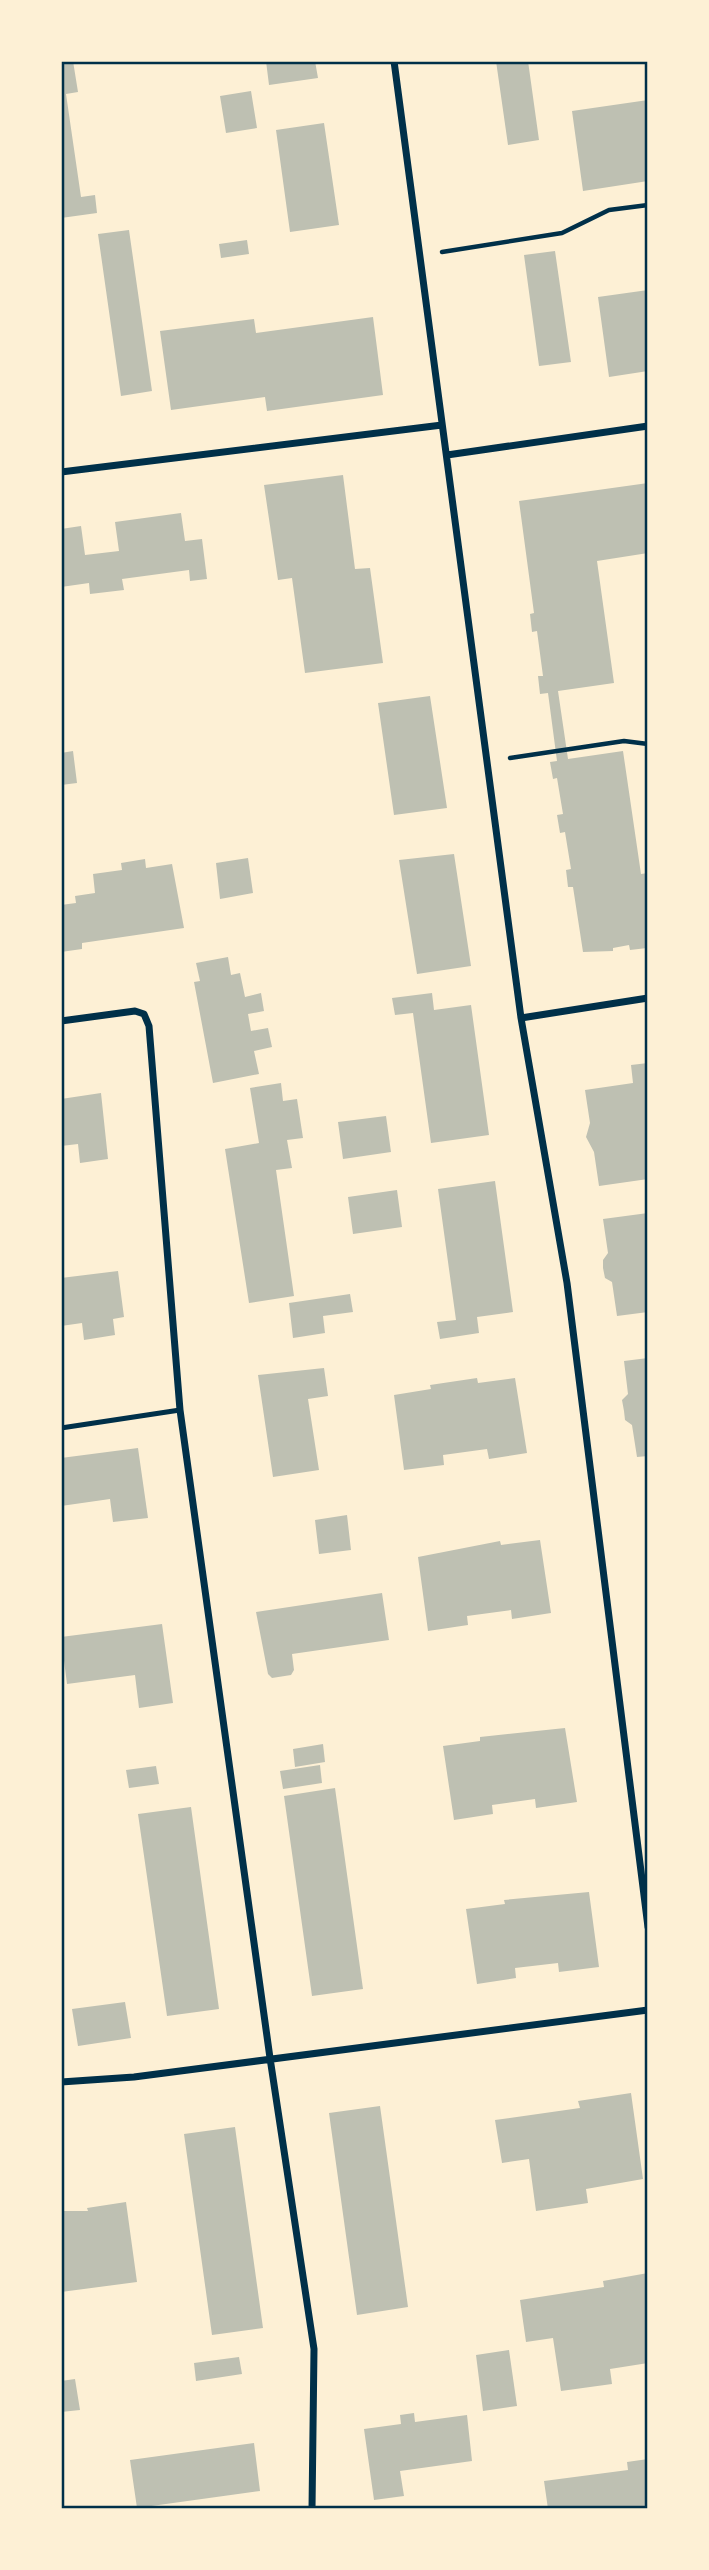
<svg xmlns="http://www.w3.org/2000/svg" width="709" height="2570" font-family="'DM Sans',sans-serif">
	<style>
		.building { fill: #bec0b2 }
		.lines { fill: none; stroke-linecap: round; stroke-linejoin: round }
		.path { stroke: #003049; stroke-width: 4.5 }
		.service { stroke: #003049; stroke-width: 5 }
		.minor { stroke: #003049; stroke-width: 7 }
		.neatline { fill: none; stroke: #003049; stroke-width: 2.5 }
	</style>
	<rect width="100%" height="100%" fill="#fdf0d5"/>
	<path class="building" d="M61 61H73L78 92 66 94 81 197 95 195 97 213 61 218Z
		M266 61H315L318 78 269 85Z
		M496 61H528L539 140 508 145Z
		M251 91 257 128 226 133 220 96Z
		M648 100V181L583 191 572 111Z
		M324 123 339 225 290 232 276 130Z
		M129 230 152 391 121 396 98 234Z
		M247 240 249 254 221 258 219 244Z
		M555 251 571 362 539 366 524 255Z
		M648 290V371L609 377 598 297Z
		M373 317 383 395 267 411 265 397 171 410 160 331 254 319 256 333Z
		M343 475 355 569 370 568 383 663 305 673 292 578 278 580 264 485Z
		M648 483V553L597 561 614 683 558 691 568 759 623 751 641 874 648 873 647 948 630 950 629 945 613 948V951L583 952 573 887H568L566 870 571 869 565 832 560 833 557 815 563 814 557 778 553 779 550 762 557 761 548 693 540 694 538 676H543L537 631 532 632 530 614 534 613 519 501Z
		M181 513 185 541 202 539 207 579 190 581 189 570 122 579 124 590 90 594 89 583 61 587V529L81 526 85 555 119 551 115 522Z
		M430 696 447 808 394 815 378 703Z
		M73 751 77 783 61 785V753Z
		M454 854 471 966 417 974 399 860Z
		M248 858 253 893 220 899 216 863Z
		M145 859 146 868 172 864 184 928 82 943V949L61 952V905L76 903 75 896 95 893 93 874 122 870 121 863Z
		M228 957 231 975 240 973 245 997 261 993 264 1011 248 1014 251 1031 268 1028 272 1047 254 1051 259 1074 213 1083 194 982 200 981 196 963Z
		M432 993 434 1010 471 1005 489 1135 431 1143 413 1013 395 1015 392 998Z
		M648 1063V1179L599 1186 594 1152 586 1137 590 1123 585 1090 633 1083 631 1065Z
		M281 1083 283 1101 297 1099 303 1138 287 1140 292 1168 276 1170 294 1296 249 1303 225 1149 259 1143 250 1088Z
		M101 1093 108 1159 80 1163 78 1144 61 1146V1099Z
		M386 1116 391 1152 343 1159 338 1122Z
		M495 1181 513 1312 477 1317 479 1333 440 1339 437 1322 456 1320 438 1189Z
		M397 1190 402 1227 353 1234 348 1197Z
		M648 1213V1312L617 1316 612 1282 605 1278 603 1268V1260L608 1253 603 1219Z
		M118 1271 124 1317 113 1319 115 1335 84 1340 82 1323 61 1326V1278Z
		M350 1294 353 1312 323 1316 325 1333 293 1338 289 1303Z
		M648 1358V1456L637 1457 632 1425 625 1420 624 1411 622 1400 628 1394 624 1361Z
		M324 1368 328 1396 308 1399 319 1470 273 1477 258 1375Z
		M477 1378 478 1383 515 1378 527 1453 489 1459 487 1449 443 1455 444 1465 404 1470 394 1395 431 1389 430 1385Z
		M138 1448 148 1518 113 1522 110 1499 61 1506V1458Z
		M347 1515 351 1550 319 1554 315 1520Z
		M540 1540 551 1613 512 1619 511 1610 467 1616 468 1625 428 1631 418 1557 500 1541 501 1545Z
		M382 1593 389 1640 292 1654 294 1670 291 1675 272 1678 268 1674 256 1612Z
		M162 1624 173 1703 139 1708 135 1675 67 1684 61 1637Z
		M565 1728 577 1802 536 1808 535 1799 492 1805 493 1814 454 1820 443 1746 480 1741V1737Z
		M323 1744 325 1762 295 1767 293 1749Z
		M320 1765 322 1783 283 1789 280 1771Z
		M156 1766 159 1784 129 1788 126 1770Z
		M335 1788 363 1989 312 1996 284 1796Z
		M191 1807 219 2009 167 2016 138 1814Z
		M589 1892 599 1967 559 1972 558 1963 515 1968 516 1978 477 1984 466 1909 505 1904 504 1900Z
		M125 2002 131 2038 78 2046 72 2009Z
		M631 2093 643 2179 586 2189 588 2203 536 2211 529 2159 502 2163 495 2120 580 2108 578 2101Z
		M380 2106 408 2307 357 2315 329 2113Z
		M235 2127 263 2328 212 2335 184 2134Z
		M126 2202 137 2282 61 2292V2211H88L87 2208Z
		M648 2273V2363L610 2369 612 2384 561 2391 553 2338 526 2342 520 2300 604 2287 603 2281Z
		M509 2350 517 2406 483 2411 476 2355Z
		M239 2357 242 2374 196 2381 194 2363Z
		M75 2379 80 2410 61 2412V2381Z
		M414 2413 415 2422 467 2415 472 2461 400 2471 404 2496 374 2500 364 2429 401 2424 400 2415Z
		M254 2443 260 2491 137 2508 130 2460Z
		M648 2459V2509H548L544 2481 628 2470 627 2462Z"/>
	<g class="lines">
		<path class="path" d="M442 252 562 233 609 210 648 205
			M510 758 624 741 648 744"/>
		<path class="service" d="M61 1428 180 1410"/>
		<path class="minor" d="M394 61 521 1018 567 1283 648 1927
			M447 455 648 426
			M61 472 442 425
			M521 1018 648 998
			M61 1021 135 1011 144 1014 149 1026 180 1410 270 2058 314 2349 312 2509
			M61 2082 134 2077 648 2010"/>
	</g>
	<rect width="709" height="2570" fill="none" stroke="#fdf0d5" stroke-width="126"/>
	<rect x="63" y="63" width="583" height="2444" class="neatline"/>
</svg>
